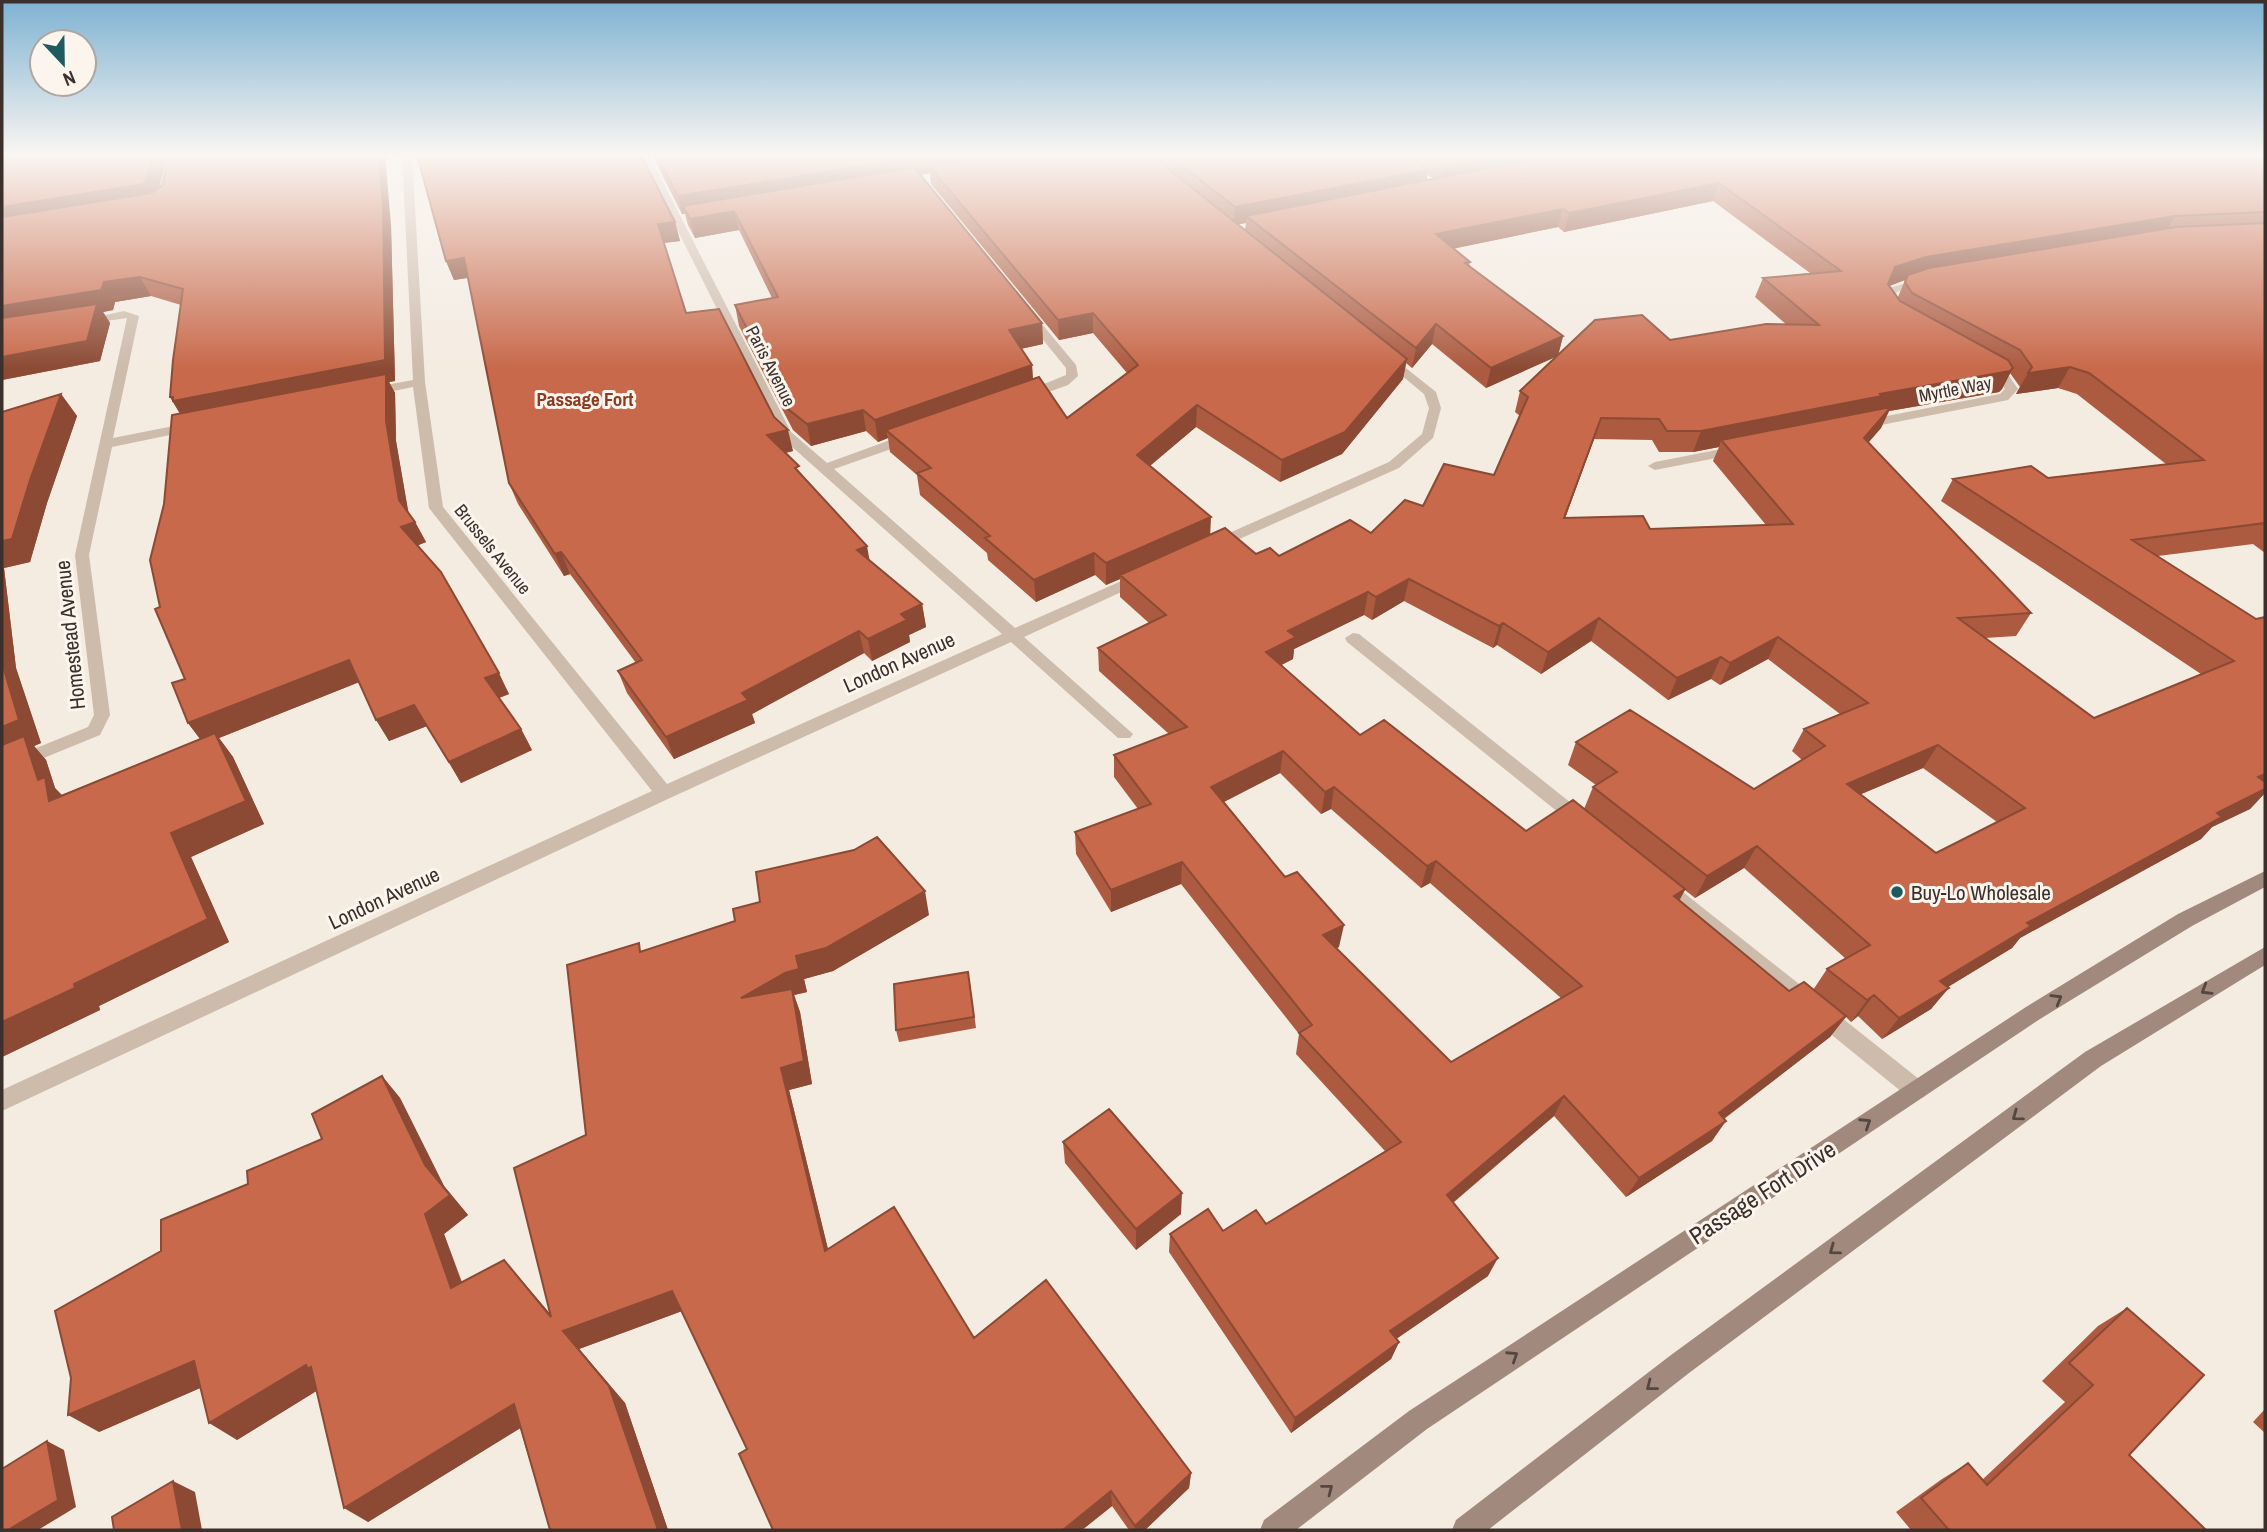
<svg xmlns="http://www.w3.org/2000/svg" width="2267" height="1532" font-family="'Archivo Narrow',sans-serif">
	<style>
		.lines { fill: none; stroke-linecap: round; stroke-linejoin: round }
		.minor { fill: #cdbbac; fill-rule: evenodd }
		.secondary { fill: #a18a7d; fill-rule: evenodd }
		.wall { fill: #ac5a40; fill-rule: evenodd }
		.shaded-wall { fill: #8c4a34 }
		.building { fill: #c8694b; stroke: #8c4a34; stroke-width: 2; fill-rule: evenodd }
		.oneway { stroke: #544640 }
		.poi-dot { fill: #1f5a5e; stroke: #fbf5ee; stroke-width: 2.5 }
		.labels { text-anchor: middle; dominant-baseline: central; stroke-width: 6; stroke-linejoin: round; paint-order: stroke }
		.far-street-label { font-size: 18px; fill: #3b302b; stroke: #fbf5ee }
		.far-neighbourhood-label { font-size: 19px; font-weight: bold; fill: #8c3b22; stroke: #fbf5ee }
		.street-label { font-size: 21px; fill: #3b302b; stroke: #fbf5ee }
		.poi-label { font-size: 21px; fill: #3b302b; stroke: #fbf5ee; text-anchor: start }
		.near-street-label { font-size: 24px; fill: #3b302b; stroke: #fbf5ee }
	</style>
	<rect width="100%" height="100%" fill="#f4ebe1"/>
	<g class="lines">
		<path class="minor" d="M402 155H412L425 382 443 507 667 784 1002 634 781 437 640 155H649L791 432 827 463 904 435H914V441L834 469 1015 628 1135 575H1145L1147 578 1145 581 1024 637 1133 734 1130 738H1118L1011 642 670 798 2 1111V1090L652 791 429 508 413 387 369 396 363 392 365 389 413 380Z
			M1926 277 1931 280 1930 282 1897 292 1893 302 1900 311 1890 313 1881 302 1889 288Z
			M124 311 139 316 113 438 194 422 200 426 194 430 112 447 89 555 110 715 100 735 2 775V762L88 727 94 715 75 555 127 318 85 324 79 321Z
			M1028 311 1032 312 1076 365 1078 376 1068 385 1024 401 1018 397 1020 394 1066 375V368L1022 314Z
			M1387 353 1436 392 1441 408 1433 438 1399 468 1219 548H1209L1207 545 1209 542 1389 462 1422 434 1429 408 1424 394 1383 360 1381 357Z
			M1989 364 2007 373 2018 389 2008 400 1861 429 1855 425 1861 421 2000 394 2005 389 1999 379 1983 368Z
			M1737 446 1744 450 1742 453 1655 470 1648 466 1655 462Z
			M1353 633 1359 634 1586 815 1589 820 1586 825H1574L1347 642 1345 638Z
			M1662 878 1669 881 1924 1083 1927 1090 1924 1097 1916 1100 1908 1097 1655 891 1652 886 1655 881Z"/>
		<path class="secondary" d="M2265 871V887L2192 926 2040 1019 1427 1429 1296 1530H1260L1264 1520 1409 1411 2026 1007 2178 914Z
			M2265 947V965L2101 1066 1689 1373 1488 1530H1452L1456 1520 1671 1355 2085 1052Z"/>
	</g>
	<path class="wall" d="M169 155 159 187 391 225 395 381 389 382 395 393 396 441 408 512 415 522 426 542 418 545 509 694 499 698 521 729 532 750 461 783 427 726 389 741 359 682 219 738 233 757 264 824 191 857 229 942 99 1006 100 1010 2 1057V412L61 394 77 416 47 503 30 562 4 568 16 668 41 743 34 746 46 760 55 788 62 795 200 739 188 723 185 679 160 607 164 504 180 414 170 397 181 305 151 296 115 302 113 310 103 312 110 323 100 361 2 380Z
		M652 155H2265V553L2253 544 2158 556 2256 619 2265 617V793L2250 809 2212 827 2201 839 2020 938 2012 948 1948 987 1931 1009 1882 1039 1858 1016 1851 1022 1846 1017 1830 1037 1724 1119 1712 1141 1626 1197 1554 1116 1453 1203 1488 1276 1396 1339 1399 1342 1391 1359 1291 1433 1169 1252 1170 1234 1223 1231 1266 1224 1385 1151 1296 1054 1299 1034 1181 884 1111 912 1076 854 1075 832 1138 809 1114 777V755L1169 734 1099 671 1098 648 1149 623 1120 597V579L1106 585 1095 575 1036 602 988 560 987 553 920 495 917 475 890 452 888 438 878 442 866 431 811 446 793 430 739 326 735 305 772 298 739 230 695 238 688 225 685 214H682ZM930 173 931 184 1059 340 1093 333 1127 373 1067 418 1033 379 1032 365 1021 349 1043 344 1042 323 920 175ZM1427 175 1433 178 1427 180ZM1713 201 1810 273 1763 278 1755 297 1787 325 1558 355 1563 336 1469 266 1470 262 1454 248 1558 227 1564 232ZM1246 223 1245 230 1238 224ZM1905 280 1898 297 1889 286ZM1432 344 1486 388 1557 356 1520 391 1515 412 1520 416 1494 475 1423 506 1371 533 1279 556 1256 554 1210 535 1149 466 1196 427 1280 482 1342 454 1403 379 1406 363 1412 368ZM2010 373 2020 387 2016 394 2058 388 2077 394 2166 464 2048 478 1953 479 1941 501 2201 674 2094 718 1985 638 2016 636 2031 613 1868 443 1881 428 1889 411 1999 392 2002 389ZM1594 439 1652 440 1659 452H1693L1719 447 1713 461 1766 525 1650 529 1565 518ZM1404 601 1493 648 1497 645 1541 674 1591 641 1668 700 1711 679 1720 685 1768 659 1840 714 1804 729 1792 751 1802 760 1754 789 1576 742 1568 765 1596 785 1593 787 1584 809 1526 831 1360 735 1281 665 1293 659 1294 649 1364 615 1372 620ZM1923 768 1997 822 1936 853 1861 794ZM1280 773 1321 814 1331 809 1421 888 1430 883 1561 998 1451 1062 1336 948 1339 947 1224 802ZM1744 868 1846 959 1827 969 1813 990 1789 991 1679 901 1685 890 1695 898Z
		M675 222 680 241 664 243 686 313 774 417 793 451 785 453 801 474 869 560 922 604 926 627 909 635 910 642 872 661 864 653 752 714 755 723 674 759 627 693 618 671 636 663 570 574 564 576 518 504 509 483 468 278 454 280 446 261Z
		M929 915 833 971 804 979 807 992 794 995 800 1012 812 1084 789 1090 828 1249 974 1338 1191 1473 1189 1488 1145 1530H1129L1112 1506 1082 1530H773L747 1449 682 1311 579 1349 625 1403 668 1530H550L520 1428 368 1522 316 1391 237 1440 200 1388 99 1432 161 1251 248 1184 322 1139 382 1076 400 1098 444 1186 468 1215 444 1234 462 1282 504 1260 551 1315 586 1135 643 951Z
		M970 984 976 1028 899 1042 896 1030Z
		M1063 1142 1181 1214 1136 1250 1065 1163Z
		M2127 1308 2129 1455 2206 1530H1911L1896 1512 1942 1479 1968 1463 1982 1480 2065 1402 2042 1381 2098 1326Z
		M2265 1409V1433L2253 1422Z"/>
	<path class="shaded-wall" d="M154 155H169L154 203 2 227V207Z
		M379 155H385L391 225 395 381 389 382 395 393 396 441 410 521 183 418 170 397Z
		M929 155H1039L929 166 930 173 687 213 683 206 685 214H682L678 196Z
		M1505 155H1592L1443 184 1446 166Z
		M1428 170 1425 188 1246 216V223L1234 225 1235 207Z
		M1719 183 1713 201 1564 232 1569 213Z
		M1563 209 1558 227 1433 253 1436 234Z
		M734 211 739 230 695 238 690 219Z
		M2175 216 2164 234 1905 280 1887 287 1895 267 1926 257Z
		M675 222 680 241 663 243 658 224Z
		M464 258 471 277 454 280 446 261Z
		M140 277 151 296 115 302 113 310 103 312 110 323 100 361 2 380V306L104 282Z
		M1093 313V333L1059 340 1058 320Z
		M1042 323 1043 344 1010 351 1009 330Z
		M1436 324 1432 344 1412 368 1416 348Z
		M1563 336 1558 356 1486 388 1491 368Z
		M1407 359 1403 379 1342 454 1280 482 1282 460Z
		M1032 365 1033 386 886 430 888 438 878 442 875 420Z
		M2070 367 2058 388 2016 394 2028 373Z
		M2013 368 2002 389 1999 392 1889 411 1881 428 1854 459 1721 440 1719 447 1693 452 1701 431 1880 394Z
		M61 394 77 416 47 503 30 562 4 568 16 668 41 743 34 746 46 760 55 788 67 801 71 825 2 759V541L30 480Z
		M1197 405 1196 427 1137 477V455Z
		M863 410 866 431 811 446 807 424Z
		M1601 418 1594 439 1557 540 1564 518Z
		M788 430 793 451 772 456 767 435Z
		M1211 517 1210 539 1120 575V579L1106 585V563Z
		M415 522 426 542 412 548 401 527Z
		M867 546 871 568 857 550Z
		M561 552 570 574 564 576 555 554Z
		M1094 553 1095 575 1036 602 1034 580Z
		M1409 579 1404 601 1372 620 1376 597Z
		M1368 592 1364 615 1294 649 1293 659 1264 674 1266 652 1288 631Z
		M922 604 926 627 909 635 910 642 872 661 868 639 901 614Z
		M1599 618 1591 641 1541 674 1548 652Z
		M1503 623 1497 645 1493 648 1499 626Z
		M859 631 864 653 752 714 755 723 674 759 666 737 742 693Z
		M1778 637 1768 659 1720 685 1730 663Z
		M1721 657 1711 679 1668 700 1677 678Z
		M349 660 362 681 219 738 233 757 264 824 191 857 229 942 99 1006 100 1010 2 1057V1022L74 984 171 833 204 744 188 723Z
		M499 673 509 694 496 699 485 678Z
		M414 705 427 726 389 741 376 720Z
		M521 729 532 750 461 783 449 762Z
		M1938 745 1923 768 1833 806 1847 784Z
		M1283 751 1280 773 1210 809 1211 787Z
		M2265 774V787L2258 777Z
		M1334 787 1331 809 1321 814 1325 792Z
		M2265 789V793L2250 809 2212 827 2201 839 2020 938 2012 948 1923 1002 1940 981 2027 923 2217 813Z
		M1757 846 1744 868 1695 898 1707 876Z
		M1436 861 1430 883 1421 888 1427 866Z
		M1182 862 1181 884 1111 912V890Z
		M1685 889 1674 911V896Z
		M925 891 929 915 833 971 804 979 807 992 794 995 800 1012 812 1084 789 1090 833 1270 825 1251 741 998 796 956Z
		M1344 925 1339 947 1319 957 1323 935Z
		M1949 988 1931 1009 1882 1039 1899 1018Z
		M1874 995 1858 1016 1851 1022 1867 1000Z
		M1846 1016 1830 1037 1705 1133 1719 1113Z
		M382 1076 400 1098 444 1186 468 1215 444 1234 470 1307 451 1288 425 1214V1165Z
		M1564 1096 1554 1116 1439 1214 1447 1195Z
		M1726 1121 1712 1141 1626 1197 1639 1178Z
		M1182 1193 1181 1214 1136 1250V1229Z
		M1498 1258 1488 1276 1383 1348 1390 1331Z
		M504 1260 564 1330 672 1291 685 1310 579 1349 625 1403 668 1530H658L551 1317Z
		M1399 1342 1391 1359 1291 1433 1295 1418Z
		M194 1361 221 1379 99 1432 68 1415Z
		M306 1365 311 1367 328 1384 237 1440 209 1423Z
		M514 1404 532 1421 368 1522 344 1508Z
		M47 1441 64 1450 76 1507 38 1530H8Z
		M1191 1473 1189 1488 1145 1530H1135V1526Z
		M173 1481 195 1492 202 1530H182Z
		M1111 1491 1112 1506 1082 1530H1063Z"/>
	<path class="building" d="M2 155H154L144 184 2 207Z
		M170 155H379L383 206 385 360 173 401V397H170L173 360 183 289 140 277 104 282 101 290 2 306V217L151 193 162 185Z
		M417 155H641L675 222 658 224 686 313 719 309 774 417 788 430 767 435 799 466 795 468 867 546 857 550 922 604 901 614 907 620 868 639 859 631 742 693 748 700 666 737 618 671 642 660 561 552 555 554 509 483 464 258 446 261Z
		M656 155H929L678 196Z
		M996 155H1151L1407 359 1345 432 1282 460 1197 405 1137 455 1211 517 1106 563 1094 553 1034 580 985 538 990 536 917 473 931 468 886 430 1039 377 1067 418 1138 365 1093 313 1058 320 929 166Z
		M1168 155H1406L1428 170 1235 207Z
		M1427 155H1505L1446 166Z
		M1553 155H2265V212L2175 216 1926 257 1895 267 1888 284 1900 301 2008 360 2013 368 2010 371 1880 394 1882 396 1701 431H1667L1659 419 1601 418 1564 518 1643 516 1650 529 1793 524 1721 440 1891 407 1864 438 2031 613 1958 618 2094 718 2234 661 1953 479 2031 466 2048 478 2204 460 2089 373 2070 367 2028 373 2032 367 2020 350 1912 293 1905 282 1908 275 1929 268 2176 227 2265 223V523L2132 540 2256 619 2265 617V774L2258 777 2265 782V789L2217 813 2222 817 2027 923 2031 926 1940 981 1949 988 1899 1018 1874 995 1867 1000 1827 969 1870 945 1757 846 1707 876 1593 787 1617 772 1576 742 1630 710 1754 789 1825 746 1804 729 1868 703 1778 637 1730 663 1721 657 1677 678 1599 618 1548 652 1503 623 1499 626 1409 579 1376 597 1368 592 1288 631 1296 637 1266 652 1360 735 1384 720 1526 831 1573 800 1685 889 1674 896 1789 991 1804 982 1846 1016 1719 1113 1726 1121 1639 1178 1564 1096 1447 1195 1498 1258 1390 1331 1399 1342 1295 1418 1170 1234 1208 1209 1223 1231 1256 1210 1266 1224 1401 1142 1299 1033 1312 1025 1182 862 1111 890 1075 832 1151 804 1114 755 1187 727 1098 648 1166 615 1120 575 1225 528 1256 554 1270 548 1279 556 1350 520 1371 533 1405 500 1423 506 1444 464 1494 475 1528 397 1520 391 1595 320 1642 315 1670 340 1766 324 1819 325 1763 278 1841 271 1719 183 1569 213 1563 209 1436 234 1470 262 1465 263 1563 336 1491 368 1436 324 1416 348 1246 216ZM1938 745 2025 808 1936 853 1847 784ZM1283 751 1325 792 1334 787 1427 866 1436 861 1582 986 1451 1062 1323 935 1344 925 1297 872 1285 877 1211 787Z
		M914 167 1042 323 1009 330 1032 365 875 420 863 410 807 424 788 409 735 305 778 297 734 211 690 219 683 206Z
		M97 304 87 341 2 357V318Z
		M386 374V421L399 500 415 522 401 527 441 572 499 673 485 678 521 729 449 762 414 705 376 720 349 660 188 723 172 683 185 679 155 609 160 607 150 560 164 504 172 415Z
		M61 394 30 480 12 539 2 541V412Z
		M2 663 19 720 2 727Z
		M215 733 246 801 171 833 208 919 74 984 75 988 2 1022V745L24 736 38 780 45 777 49 801Z
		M877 837 925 891 826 948 796 956 799 969 785 973 741 998 792 989 804 1061 781 1068 825 1251 894 1207 974 1338 1046 1280 1191 1473 1135 1526 1111 1491 1063 1530H773L739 1454 747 1449 672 1291 563 1331 609 1386 658 1530H550L514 1404 344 1508 311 1367 308 1369 306 1365 209 1423 194 1361 68 1415 71 1378 55 1311 161 1251V1220L248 1184 247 1171 322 1139 312 1114 382 1076 425 1165 450 1195 425 1214 451 1288 504 1260 551 1317 514 1168 586 1135 567 965 639 943 640 952 735 921 733 909 760 902 756 872 854 850Z
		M968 972 974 1017 896 1030 894 984Z
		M1109 1109 1182 1193 1136 1229 1063 1142Z
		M2127 1308 2204 1375 2129 1455 2206 1530H1949L1921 1498 1968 1463 1987 1485 2093 1385 2069 1363Z
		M47 1441 58 1500 8 1530H2V1469Z
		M173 1481 182 1530H114L112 1517Z"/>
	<defs><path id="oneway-chevron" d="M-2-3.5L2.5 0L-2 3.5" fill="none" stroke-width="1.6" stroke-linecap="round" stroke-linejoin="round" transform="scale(1.75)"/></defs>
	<g class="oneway">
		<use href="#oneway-chevron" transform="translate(2206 990) rotate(149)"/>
		<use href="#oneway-chevron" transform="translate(2057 999) rotate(-31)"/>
		<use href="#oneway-chevron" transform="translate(2017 1116) rotate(144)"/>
		<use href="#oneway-chevron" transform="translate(1866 1123) rotate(-33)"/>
		<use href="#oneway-chevron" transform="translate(1834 1250) rotate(144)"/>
		<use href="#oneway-chevron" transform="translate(1513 1356) rotate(-33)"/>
		<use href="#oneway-chevron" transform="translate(1651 1386) rotate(142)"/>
		<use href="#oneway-chevron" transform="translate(1328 1489) rotate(-38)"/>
	</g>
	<linearGradient id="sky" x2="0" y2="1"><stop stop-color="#7eb2d2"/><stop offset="0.42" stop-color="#faf6f2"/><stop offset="1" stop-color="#faf6f2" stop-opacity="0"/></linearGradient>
	<rect width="2267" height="369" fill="url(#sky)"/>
	<circle class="poi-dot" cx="1897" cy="892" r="7"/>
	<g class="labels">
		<g class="far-street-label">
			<text transform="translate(771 366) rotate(63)">Paris Avenue</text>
			<text transform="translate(1955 389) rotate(-11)">Myrtle Way</text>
			<text transform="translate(493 549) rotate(51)">Brussels Avenue</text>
		</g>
		<g class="far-neighbourhood-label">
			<text x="585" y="399">Passage Fort</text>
		</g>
		<g class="street-label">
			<text transform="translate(70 635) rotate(-96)">Homestead Avenue</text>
			<text transform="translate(899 662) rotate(-24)">London Avenue</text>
			<text transform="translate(384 898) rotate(-25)">London Avenue</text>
		</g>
		<g class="poi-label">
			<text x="1911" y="892">Buy-Lo Wholesale</text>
		</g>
		<g class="near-street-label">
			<text transform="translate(1762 1192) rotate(-33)">Passage Fort Drive</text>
		</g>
	</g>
	<rect width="2267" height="1532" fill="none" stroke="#3b302b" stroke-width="7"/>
	<g transform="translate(63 63) rotate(158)"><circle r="33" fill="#fbf5ee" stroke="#aea6a0" stroke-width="2"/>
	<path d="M0-5L12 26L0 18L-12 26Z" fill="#1f5a5e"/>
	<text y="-10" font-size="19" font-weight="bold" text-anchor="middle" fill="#3b302b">N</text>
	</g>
</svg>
